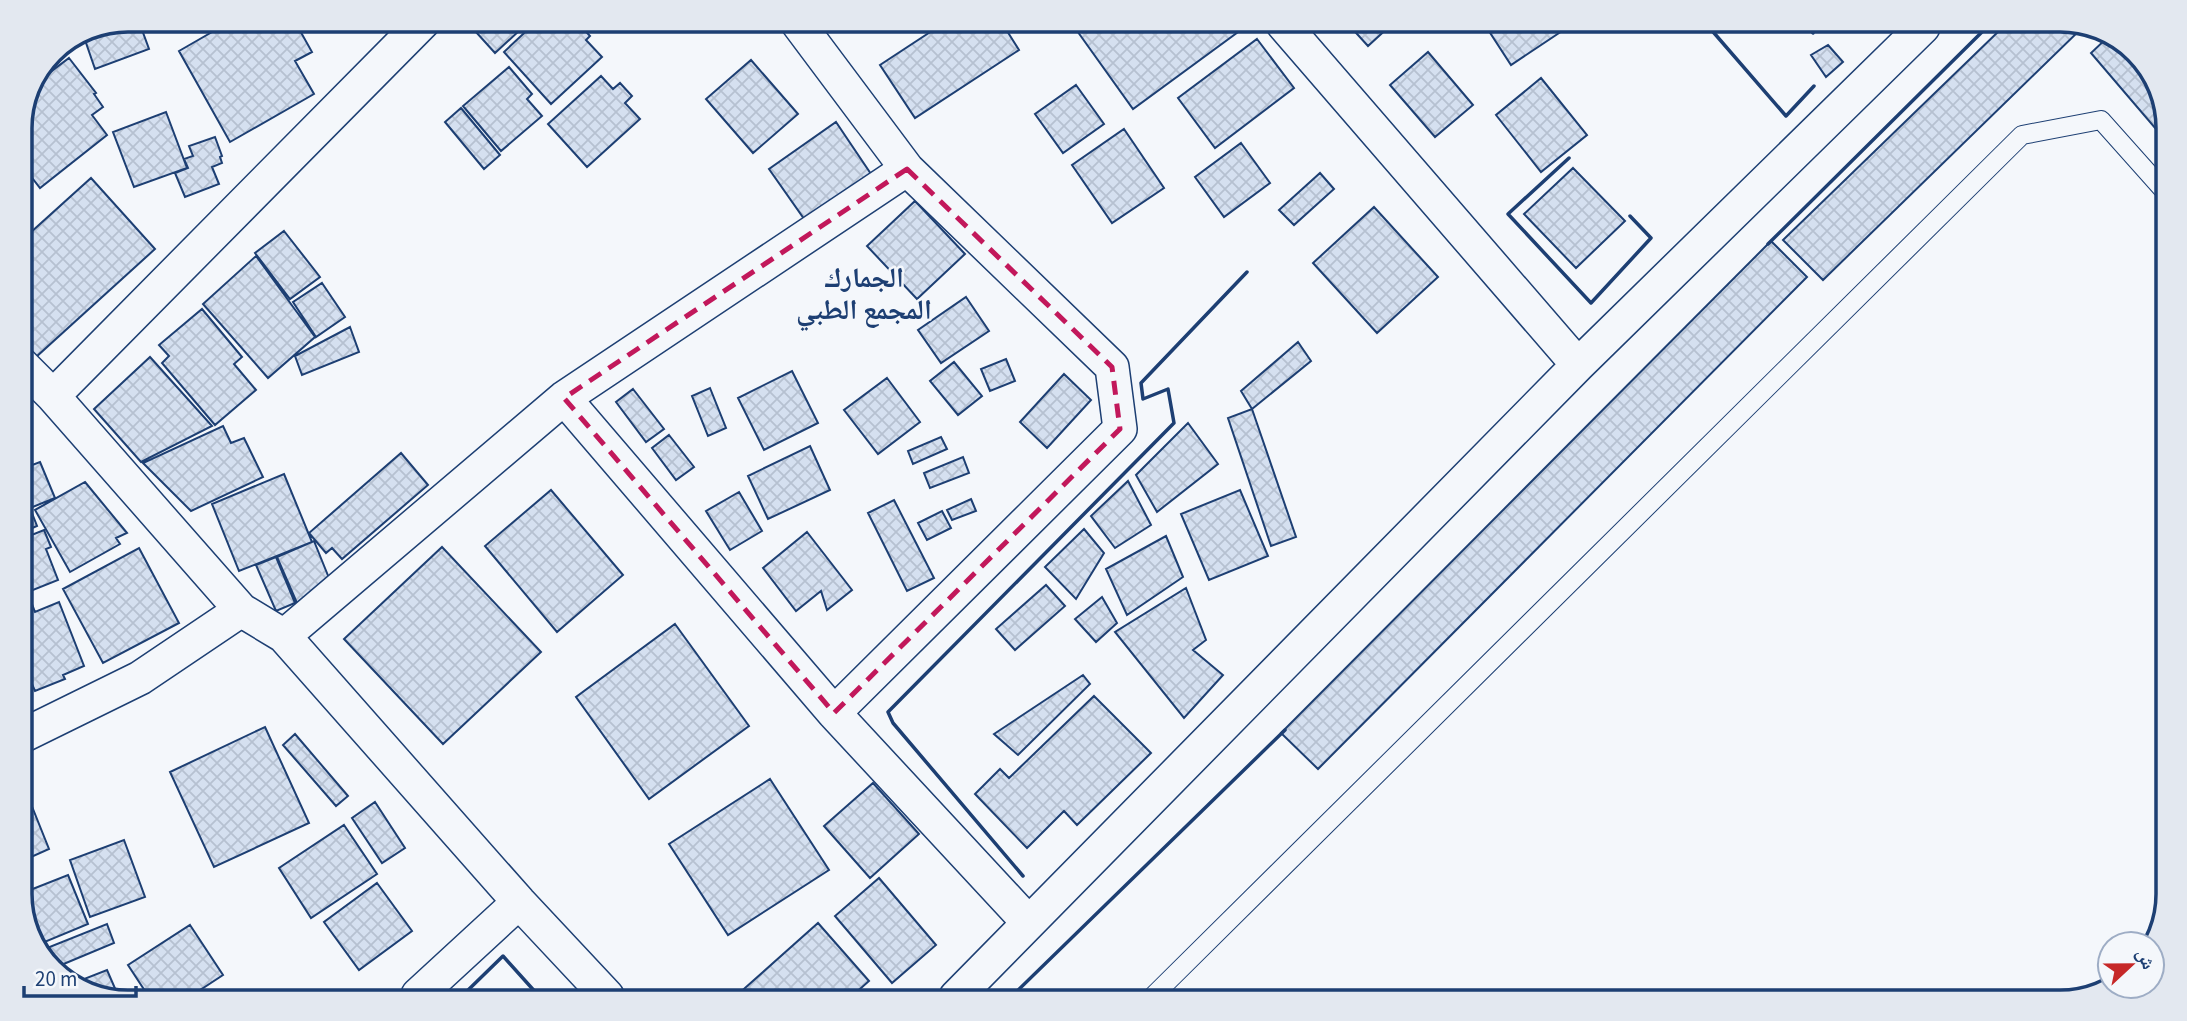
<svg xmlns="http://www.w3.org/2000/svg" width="2187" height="1021" font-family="'Source Sans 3','Noto Naskh Arabic',sans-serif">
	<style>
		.building { fill: url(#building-cross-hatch); stroke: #1d3f73; stroke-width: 2 }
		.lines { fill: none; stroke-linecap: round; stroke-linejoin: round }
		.service-casing { stroke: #1d3f73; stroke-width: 20 }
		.minor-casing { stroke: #1d3f73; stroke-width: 36 }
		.service { stroke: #f4f7fb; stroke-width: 18 }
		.minor { stroke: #f4f7fb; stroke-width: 33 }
		.wall { stroke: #1d3f73; stroke-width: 3.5 }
		.marked { fill: none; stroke: #c2185b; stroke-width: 5; stroke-dasharray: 14 9; stroke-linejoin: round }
		.labels { text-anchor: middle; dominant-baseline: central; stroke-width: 5; stroke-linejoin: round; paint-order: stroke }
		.district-label { font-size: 28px; font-weight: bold; fill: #1d3f73; stroke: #f4f7fb }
		.rim { fill: none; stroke: #1d3f73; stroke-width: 3.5 }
	</style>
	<defs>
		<pattern id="building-cross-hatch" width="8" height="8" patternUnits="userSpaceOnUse" patternTransform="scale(1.75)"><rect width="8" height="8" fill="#d5e0f0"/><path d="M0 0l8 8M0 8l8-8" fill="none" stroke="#b6c1d1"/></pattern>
	</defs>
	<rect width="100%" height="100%" fill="#f4f7fb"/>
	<path class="building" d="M127 19H138L149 49 95 69 84 37Z
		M233 20H281L288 32 298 27 312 52 295 61 314 94 230 142 179 51Z
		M488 21H512L520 30 495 53 476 32Z
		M537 21H569L575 28 579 24 590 36 586 40 602 57 551 104 504 52Z
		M944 23H1002L1019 50 915 118 880 65Z
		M1081 23 1249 24 1133 109 1075 28Z
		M1348 24 1391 25 1368 46Z
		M1485 25H1571L1511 65Z
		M2003 27 2082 28 1823 280 1783 240Z
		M2110 35 2149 67 2168 121 2167 142 2091 53Z
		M1257 39 1294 88 1215 148 1178 98Z
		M1828 45 1843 62 1826 77 1811 55Z
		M1428 52 1473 105 1435 137 1390 85Z
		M69 58 96 93 94 94 103 107 92 115 107 135 40 188 19 161V121L36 83Z
		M751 60 798 114 753 153 706 99Z
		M509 67 532 94 527 99 542 116 501 151 463 106Z
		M601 76 613 89 620 83 632 96 625 103 640 119 587 167 548 124Z
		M1541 78 1587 135 1541 172 1496 115Z
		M1076 85 1104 124 1063 153 1035 114Z
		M461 108 500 155 484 169 445 122Z
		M166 112 187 168 134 187 113 132Z
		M836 122 873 177 807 223 769 169Z
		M1124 129 1164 188 1112 223 1072 165Z
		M215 137 222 156 220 157 222 163 212 167 219 184 185 197 175 173 188 168 184 159 193 156 189 146Z
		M1241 143 1270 183 1224 217 1195 177Z
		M1573 168 1625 221 1576 268 1524 214Z
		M1320 173 1334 189 1294 225 1279 210Z
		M91 178 155 249 36 357 19 339V243Z
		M915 201 965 254 917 299 867 246Z
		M1374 207 1438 277 1377 333 1313 263Z
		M284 231 320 277 290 299 255 253Z
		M1771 241 1807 277 1318 769 1281 733Z
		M256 256 315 337 268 378 203 304Z
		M322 283 345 317 316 337 293 302Z
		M966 297 989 331 941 363 918 330Z
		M202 309 242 357 234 364 256 390 215 425 162 363 169 356 159 345Z
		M350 327 359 352 302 375 295 356Z
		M1298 342 1311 361 1252 409 1241 391Z
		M150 357 212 426 141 462 94 409Z
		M1006 359 1015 381 990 391 981 369Z
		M954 362 982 396 958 415 930 381Z
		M792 371 818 423 764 450 738 398Z
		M1064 374 1091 400 1047 448 1020 422Z
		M887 378 920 422 878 454 844 410Z
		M710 388 726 428 708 436 692 396Z
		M633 389 664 429 646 442 616 402Z
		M1252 409 1296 537 1271 546 1228 418Z
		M1188 423 1218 464 1157 512 1136 475Z
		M223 426 231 443 244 438 263 477 191 511 143 463Z
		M669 435 694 467 676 480 652 448Z
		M941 437 947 449 913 464 908 451Z
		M810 446 830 490 768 519 748 476Z
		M401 453 428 485 342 559 332 548 326 553 309 533Z
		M963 457 969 473 930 488 924 473Z
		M40 462 55 498 30 508 37 526 19 534V470Z
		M284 474 312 542 239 571 212 504Z
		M1128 481 1151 525 1115 548 1091 516Z
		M85 482 127 533 116 538 120 544 70 572 35 510Z
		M551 490 623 575 557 632 485 546Z
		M1240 490 1268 556 1209 580 1181 514Z
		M739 492 762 531 730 550 706 511Z
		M971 499 976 511 952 520 947 510Z
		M894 500 934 578 907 591 868 513Z
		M942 511 951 528 927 540 918 523Z
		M1084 529 1104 553 1076 599 1045 567Z
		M44 530 51 547 46 549 58 580 23 594 19 584V540Z
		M807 532 852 590 827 610 821 591 796 611 763 568Z
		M1166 536 1183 577 1127 615 1106 569Z
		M314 541 333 588 297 603 277 557Z
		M442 547 541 652 443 744 344 639Z
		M139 548 179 623 103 663 63 589Z
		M276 557 295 603 276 611 256 565Z
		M1046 585 1065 606 1015 650 996 629Z
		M1186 588 1206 640 1193 650 1223 675 1184 718 1115 632Z
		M29 596 35 612 59 602 84 666 63 675 65 679 35 691 19 654V600Z
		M1102 597 1117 623 1096 642 1075 619Z
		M675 624 749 726 649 799 576 697Z
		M1083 675 1090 684 1018 755 994 734Z
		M1094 696 1151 753 1077 825 1064 811 1027 848 975 794 1000 769 1009 778Z
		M265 727 309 823 214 867 170 772Z
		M295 734 348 796 336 806 283 745Z
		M21 779 49 849 20 862V780Z
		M770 779 829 870 728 935 669 844Z
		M873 783 919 834 870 878 824 826Z
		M375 802 405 848 382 863 352 818Z
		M344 825 377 874 311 918 279 868Z
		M124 840 145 897 90 917 70 860Z
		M68 875 88 924 35 946 20 901V894Z
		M879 878 936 945 892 983 835 916Z
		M377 883 412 931 359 970 324 922Z
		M818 923 869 981 851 997 736 996Z
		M107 924 114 943 54 968 38 954 37 952Z
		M190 925 223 975 194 994H147L128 965Z
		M107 970 117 993H89L84 979Z"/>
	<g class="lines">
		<defs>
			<path id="service" d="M1151 998 2022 135 2101 120 2167 194"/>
			<path id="minor" d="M797 22 907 169 1112 367 1120 429 834 713
				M1283 24 1578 365
				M19 362 53 396 241 610 284 636 519 902 607 996
				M53 396 424 21
				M564 398 834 713 1028 922
				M284 636 564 398 907 169
				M20 737 140 678 241 610
				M418 995 519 902
				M956 997 1578 365 1923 27"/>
		</defs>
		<use href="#service" class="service-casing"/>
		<use href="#minor" class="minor-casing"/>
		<use href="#service" class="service"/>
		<use href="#minor" class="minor"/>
		<path class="wall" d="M1708 26 1786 116 1814 86
			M1808 26 1813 33
			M1569 158 1508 214 1591 303 1651 238 1630 216
			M1768 244 1987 27
			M1023 876 893 723 888 712 1174 423 1168 389 1143 399 1141 383 1247 272
			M463 995 503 956 538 995
			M1011 997 1285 730"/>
	</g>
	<path class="marked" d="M907 169 1112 367 1120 429 834 713 564 398Z"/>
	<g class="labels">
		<g class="district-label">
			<text x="864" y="278">الجمارك<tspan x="864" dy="32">المجمع الطبي</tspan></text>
		</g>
	</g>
	<path d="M0 0H2187V1021H0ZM128 32H2060A96 96 0 0 1 2156 128V894A96 96 0 0 1 2060 990H128A96 96 0 0 1 32 894V128A96 96 0 0 1 128 32Z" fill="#e3e8f0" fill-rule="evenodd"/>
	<path class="rim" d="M128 32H2060A96 96 0 0 1 2156 128V894A96 96 0 0 1 2060 990H128A96 96 0 0 1 32 894V128A96 96 0 0 1 128 32Z"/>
	<g transform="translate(2131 965) rotate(68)"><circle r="33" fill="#f4f7fb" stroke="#9eadc5" stroke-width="2"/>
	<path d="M0-5L12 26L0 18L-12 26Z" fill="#c62828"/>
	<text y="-10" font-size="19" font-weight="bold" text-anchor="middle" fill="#1d3f73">ش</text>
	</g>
	<path d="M24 986v10h112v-10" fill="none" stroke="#1d3f73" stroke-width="3.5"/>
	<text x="35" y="986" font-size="21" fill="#1d3f73" stroke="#f4f7fb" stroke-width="5" paint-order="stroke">20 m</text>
</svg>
